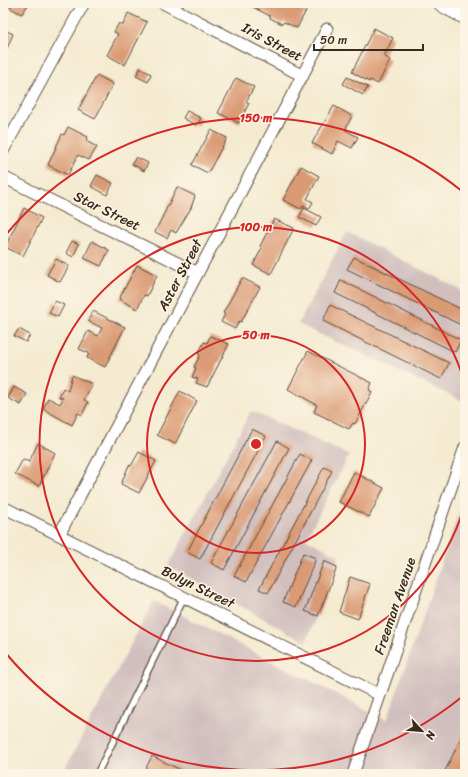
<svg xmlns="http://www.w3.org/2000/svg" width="468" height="777" font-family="Sriracha,sans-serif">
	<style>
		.industrial { fill: #d1bfbe }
		.building { fill: #da9a73 }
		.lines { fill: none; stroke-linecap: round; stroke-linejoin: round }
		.service-casing { stroke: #574739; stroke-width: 8 }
		.minor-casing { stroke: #574739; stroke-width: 13 }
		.primary-casing { stroke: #574739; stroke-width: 20 }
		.service { stroke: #fff; stroke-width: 5.5 }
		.minor { stroke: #fff; stroke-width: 11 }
		.primary { stroke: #fff; stroke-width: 18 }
		.ring { fill: none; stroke: #d62828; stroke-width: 2 }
		.labels { text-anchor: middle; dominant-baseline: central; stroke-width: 3; stroke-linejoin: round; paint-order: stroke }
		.street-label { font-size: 14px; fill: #3b2a1e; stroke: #fcf5e5 }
		.centre { fill: #d62828; stroke: #fcf5e5; stroke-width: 2 }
		.ring-label { font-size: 12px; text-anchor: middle; font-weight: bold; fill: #d62828; stroke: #fcf5e5; stroke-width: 3; stroke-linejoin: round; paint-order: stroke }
	</style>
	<rect width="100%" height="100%" fill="#fcf5e5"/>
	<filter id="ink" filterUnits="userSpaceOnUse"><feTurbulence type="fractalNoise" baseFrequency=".025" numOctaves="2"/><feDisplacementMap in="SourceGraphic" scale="8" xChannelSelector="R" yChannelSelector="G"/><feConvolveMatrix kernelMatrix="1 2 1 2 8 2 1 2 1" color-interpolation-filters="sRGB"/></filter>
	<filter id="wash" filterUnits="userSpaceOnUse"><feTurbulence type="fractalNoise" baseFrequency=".012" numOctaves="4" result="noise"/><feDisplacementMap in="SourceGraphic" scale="16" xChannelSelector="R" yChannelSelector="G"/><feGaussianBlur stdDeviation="0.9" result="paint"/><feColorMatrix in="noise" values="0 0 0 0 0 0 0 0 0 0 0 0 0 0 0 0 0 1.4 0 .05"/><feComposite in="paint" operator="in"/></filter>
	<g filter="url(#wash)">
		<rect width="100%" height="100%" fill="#f4ebd1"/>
		<path class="industrial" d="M347 232 465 292V402L298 324Z
			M251 411 349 455 306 539 339 556 306 642 168 566Z
			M465 495V774H62L154 601 387 720Z"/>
		<g id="blocks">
			<path class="building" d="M13 3H29L22 14 10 8Z
				M245 3H310L297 28 284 22 282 24 270 18V16Z
				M128 13 147 22 125 65 107 55 118 34 114 32 119 23 123 25Z
				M374 28 393 38 384 56 390 60 378 84 370 80 369 82 352 72Z
				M3 29 13 34 3 58Z
				M140 68 151 74 148 82 136 76Z
				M97 75 113 84 95 119 78 110Z
				M347 77 368 87 363 95 343 84Z
				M236 78 254 87 246 102 249 103 239 123 218 113Z
				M334 106 352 116 345 130 358 137 352 148 338 141 332 154 312 143Z
				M187 111 201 118 197 126 183 118Z
				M68 127 88 137 86 141 97 147 89 160 78 155 68 175 48 165 62 134 64 135Z
				M211 130 227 138 208 173 192 165Z
				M136 157 148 163 144 171 132 164Z
				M301 166 319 176 307 199 313 202 309 209 303 206 301 209 283 200Z
				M97 175 113 183 107 195 91 186Z
				M177 187 195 196 191 208 176 233 171 230 167 238 155 232Z
				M24 208 42 218 23 256 5 247Z
				M304 208 321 217 316 226 299 217Z
				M274 219 294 228 271 274 253 265 262 248 260 246Z
				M72 241 79 244 73 257 66 253Z
				M92 241 109 250 101 266 84 258Z
				M354 257 465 311V327L347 269Z
				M56 259 69 266 60 282 47 275Z
				M137 265 157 275 147 296 144 295 137 309 119 299Z
				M242 278 260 287 241 322 239 321 235 329 221 322 225 314 223 313Z
				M341 280 461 340 455 352 335 293Z
				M55 301 64 305 58 317 49 313Z
				M330 305 449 363 441 379 323 321Z
				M93 311 125 327 105 367 87 358 89 353 79 349 88 331 98 336 102 328 88 321Z
				M19 329 30 335 26 342 14 336Z
				M210 336 229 344 207 387 196 383 198 379 192 377 196 368 194 367 200 355 198 354 204 342 207 343Z
				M308 351 372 383 369 390 372 392 355 424 353 423 349 429 314 412 317 405 288 389Z
				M72 375 92 384 84 400 88 402 82 415 78 413 72 425 43 409 48 398 60 404 63 398 59 397 63 388 68 391Z
				M14 387 27 394 21 405 8 398Z
				M180 391 197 401 175 444 157 435Z
				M252 429 266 436 200 559 187 552Z
				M277 441 289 448 224 570 211 563Z
				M38 443 55 453 39 486 15 474 23 459 29 462Z
				M139 452 156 461 139 493 121 484 129 465 131 466Z
				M300 454 312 460 246 582 234 576Z
				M324 467 332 471 268 593 259 589Z
				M354 472 384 488 369 517 339 502Z
				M303 553 316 558 296 607 283 602Z
				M324 561 337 567 318 616 305 611Z
				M350 577 370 584 358 619 339 612Z
				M465 730V774H451L445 771Z
				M152 756 189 774H143Z"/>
		</g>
	</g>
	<g filter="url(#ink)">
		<use href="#blocks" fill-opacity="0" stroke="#574739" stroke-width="1"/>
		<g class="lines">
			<defs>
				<path id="service" d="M97 774 184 597"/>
				<path id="minor" d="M163 3 303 76
					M3 151 84 3
					M3 177 198 273
					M3 507 380 695
					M59 535 327 29
					M353 774 465 447"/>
				<path id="primary" d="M443 3 465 15"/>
			</defs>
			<use href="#service" class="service-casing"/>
			<use href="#minor" class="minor-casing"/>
			<use href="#primary" class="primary-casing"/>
			<use href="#service" class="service"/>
			<use href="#minor" class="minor"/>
			<use href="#primary" class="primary"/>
		</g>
	</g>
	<g class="ring">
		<circle cx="256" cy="444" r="109"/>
		<path d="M465 504A217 217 0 1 1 465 384"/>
		<path d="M463 696A326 326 0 0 1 4 651M4 237A326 326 0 0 1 463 192"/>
	</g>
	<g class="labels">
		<g class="street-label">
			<text transform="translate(272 42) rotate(28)">Iris Street</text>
			<text transform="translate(107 211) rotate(26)">Star Street</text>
			<text transform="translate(180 275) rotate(-62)">Aster Street</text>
			<text transform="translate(198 587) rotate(26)">Bolyn Street</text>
			<text transform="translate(395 606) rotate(-71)">Freeman Avenue</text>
		</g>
	</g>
	<circle cx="256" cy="444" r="6" class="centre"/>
	<g class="ring-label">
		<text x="256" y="122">150 m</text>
		<text x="256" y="231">100 m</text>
		<text x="256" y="339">50 m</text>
	</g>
	<rect width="468" height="777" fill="none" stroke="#fcf5e5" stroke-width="16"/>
	<g transform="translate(422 731) rotate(116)" stroke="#fcf5e5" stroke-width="3" paint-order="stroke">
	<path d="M0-3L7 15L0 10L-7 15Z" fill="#3b2a1e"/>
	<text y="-6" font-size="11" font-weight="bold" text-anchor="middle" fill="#3b2a1e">N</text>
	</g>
	<path d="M314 44v6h109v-6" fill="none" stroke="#3b2a1e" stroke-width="2"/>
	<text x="320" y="44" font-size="12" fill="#3b2a1e" stroke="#fcf5e5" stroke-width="3" paint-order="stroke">50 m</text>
</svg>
